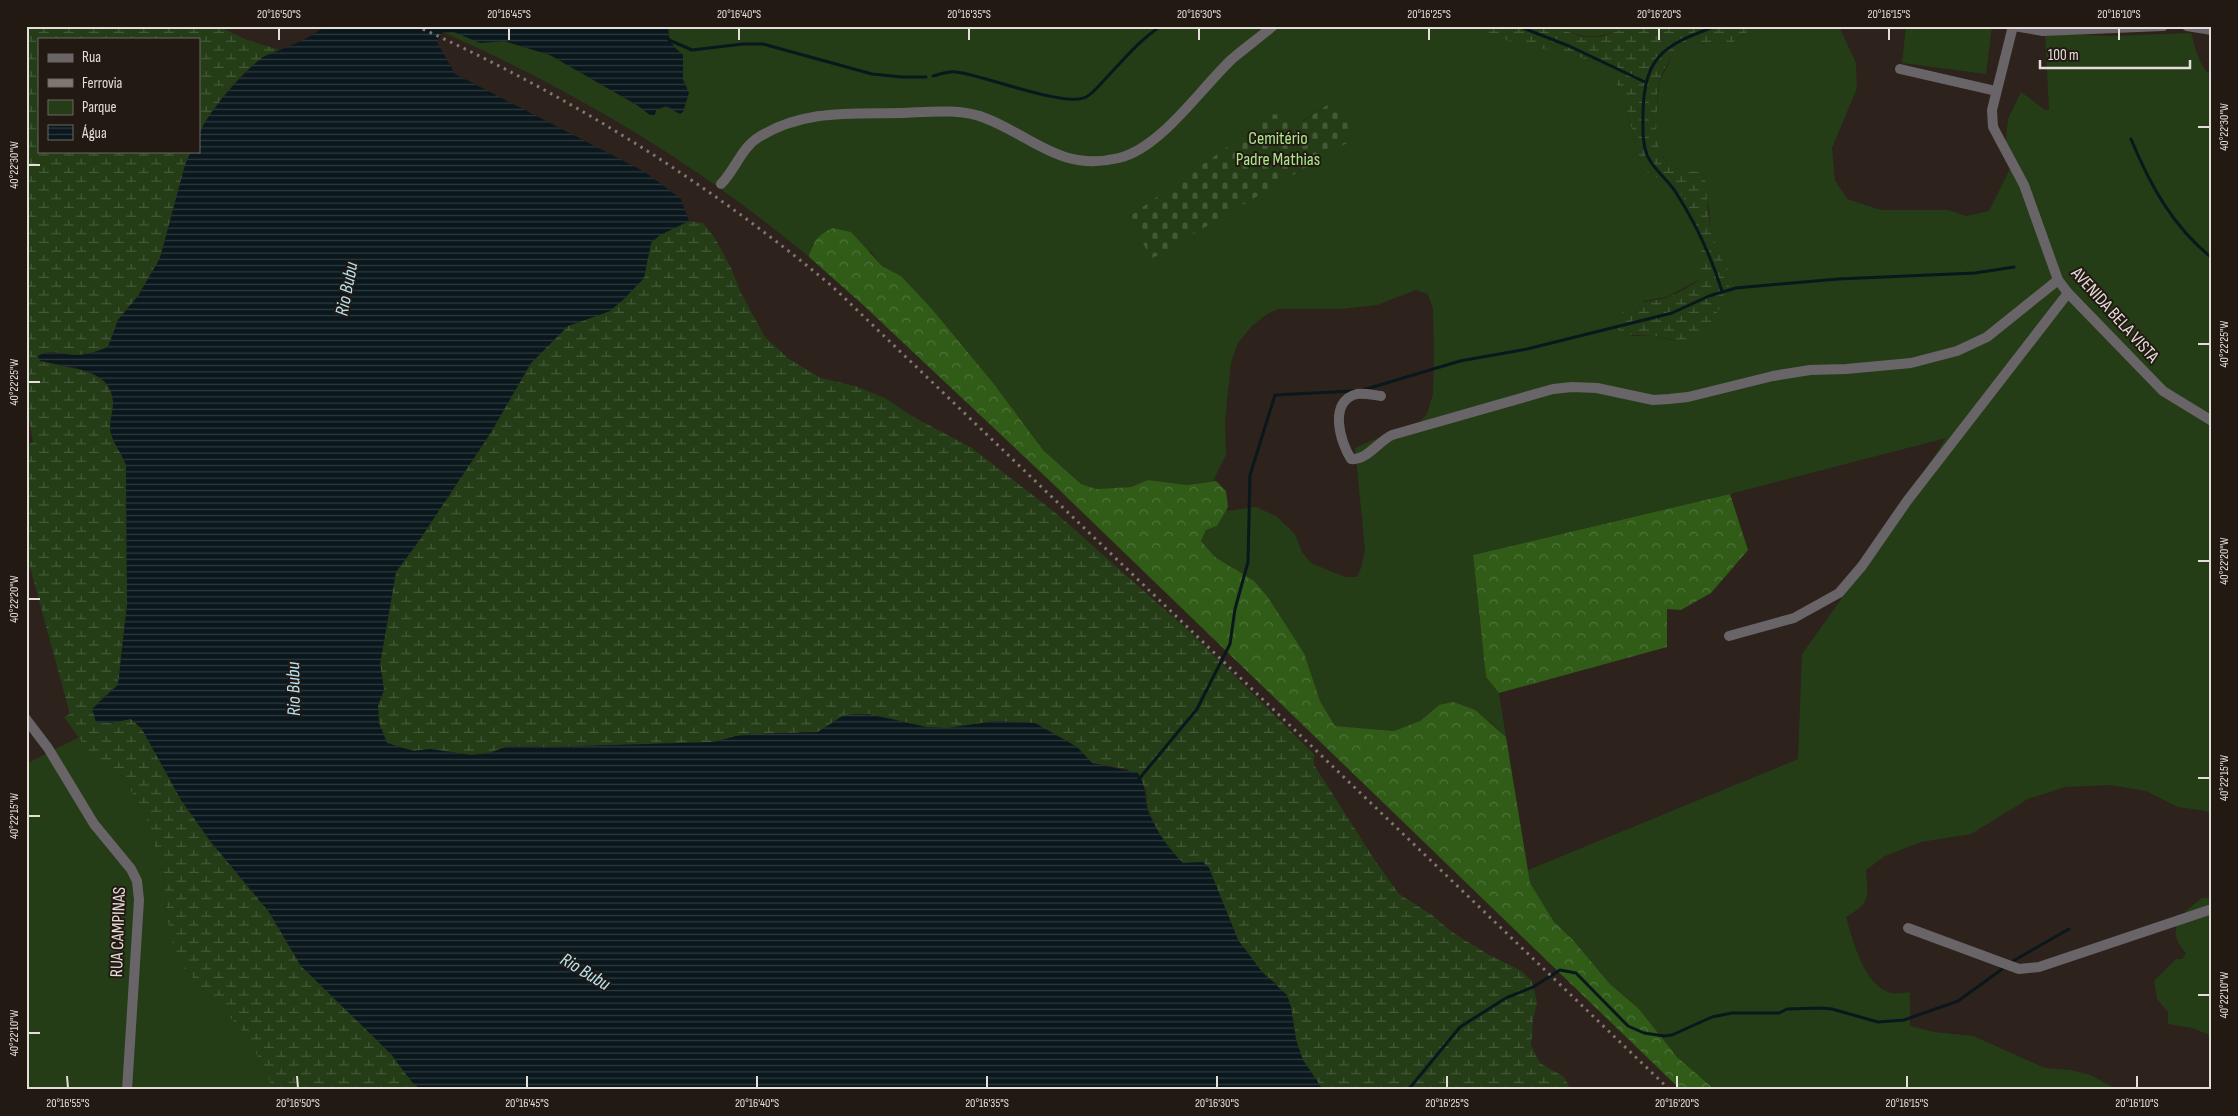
<svg xmlns="http://www.w3.org/2000/svg" width="2238" height="1116" font-family="'Sofia Sans Condensed',sans-serif">
<defs>
<pattern id="forest-crowns" width="20" height="18" patternUnits="userSpaceOnUse" patternTransform="scale(1.25)"><rect width="20" height="18" fill="#305c18"/><path d="M2 6a3 3 0 1 1 6 0M12 15a3 3 0 1 1 6 0" fill="none" stroke="#4e7339"/></pattern>
<pattern id="wetland-marsh" width="20" height="14" patternUnits="userSpaceOnUse" patternTransform="scale(1.25)"><rect width="20" height="14" fill="#243d17"/><path d="M1 5h8M5 5V1M11 12h8M15 12V8" fill="none" stroke="#445938"/></pattern>
<pattern id="cemetery-stones" width="16" height="16" patternUnits="userSpaceOnUse" patternTransform="scale(1.25)"><rect width="16" height="16" fill="#243d17"/><path d="M2 7V4a2 2 0 0 1 4 0v3zM10 15v-3a2 2 0 0 1 4 0v3z" fill="#445938"/></pattern>
<pattern id="water-rules" width="6" height="5" patternUnits="userSpaceOnUse" patternTransform="scale(1.25)"><rect width="6" height="5" fill="#0a181d"/><path d="M0 2.5h6" fill="none" stroke="#2e393d"/></pattern>
</defs>
<rect width="100%" height="100%" fill="#2d221c"/>
<path fill="#243d17" fill-rule="evenodd" d="M669 26H1478L1485 31 1573 55 1605 66 1623 94 1638 153 1645 171 1677 189 1687 203 1694 218 1700 241V279L1667 297 1643 301 1631 336H1654L1674 341 1730 271 1724 264 1710 229 1709 205 1687 173 1669 165 1657 148 1656 119 1659 83 1674 52 1695 44 1716 42 1732 43 1750 30 1751 26H1839L1856 63 1857 88 1832 148 1835 180 1847 199 1881 210H1948L1966 216 1989 211 2012 165 2006 139 2008 119 2021 92 2045 110H2049L2045 33 2110 36 2191 33C2195 46 2199 68 2212 75V816L2206 811 2178 807 2146 791 2111 785 2065 787 2028 799 1971 834 1921 842 1885 856 1866 870C1868 896 1871 903 1846 917 1853 940 1863 985 1891 993 1896 994 1904 993 1910 992V1026L1934 1032 1973 1036 2045 1068 2071 1070 2090 1075 2118 1090H1715L1677 1057 1639 1009 1610 984 1573 940 1554 922 1530 883 1528 870 1798 759 1802 654 1842 598 1946 438 1730 494 1473 555 1486 677 1499 693 1506 737 1490 722 1439 705 1420 721 1394 731 1335 726 1320 701 1304 653 1267 596 1232 567 1215 557 1201 541 1206 530 1217 526 1225 511 1256 507 1276 516 1295 534 1302 552 1311 563 1345 577H1357L1361 568 1365 550 1355 448 1378 438 1413 429 1427 414 1433 394 1434 353 1433 309 1428 294 1416 290 1377 305 1342 309H1278L1267 314 1252 326 1238 343 1231 363 1225 420 1226 455 1213 481 1187 485 1148 480 1131 487 1096 489 1081 484 1043 450 994 384 932 309 901 276 882 266 871 252 812 244 809 257C699 165 575 91 445 33L454 32 480 43 504 41 550 55 642 108C646 108 651 110 655 109 665 108 669 104 677 113L687 87 683 80V55C674 49 666 38 669 26ZM1336 99 1151 258 1130 215 1302 121Z
M1553 26H1630C1594 40 1589 40 1553 26Z
M1906 26H1992L1986 74 1902 63Z
M79 737 100 767 118 771 143 809 163 871 167 917 183 967 248 1037 271 1084 279 1090H26V764Z
M2202 898H2212V1036L2192 1028 2168 1024V1012L2157 999 2154 981 2176 959H2182L2186 953C2164 929 2181 914 2202 898Z"/>
<path fill="url(#forest-crowns)" d="M833 228 851 232 882 266 901 276 932 309 994 384 1043 450 1081 484 1096 489 1131 487 1148 480 1187 485 1216 481 1226 491 1228 507 1217 526 1206 530 1201 541 1215 557 1254 581 1267 596 1304 653 1320 701 1335 726 1394 731 1420 721 1439 705 1453 702 1475 710 1506 737 1530 883 1554 922 1573 940 1610 984 1639 1009 1677 1057 1715 1090H1681L1049 480 862 304 809 257C813 241 818 235 833 228Z
M1730 494 1748 550 1711 593 1681 610 1667 609V647L1499 693 1486 677 1473 555Z"/>
<path fill="url(#wetland-marsh)" d="M26 26H218L247 40 280 50C275 52 268 54 263 58 240 73 210 110 199 135V39H39V151H191L185 165 160 258 138 296 118 320 108 347C98 351 88 355 77 355 63 355 51 348 38 356 45 359 52 363 59 365 81 371 108 371 113 400 115 411 108 422 111 434 114 444 122 454 126 465L127 605 118 685 98 702 110 723 131 719 142 729 181 800 211 842 269 912 301 966 391 1054 412 1082 422 1090H279L271 1084 248 1037 183 967 173 944 167 917 163 871 143 809 118 771 100 767 64 717 70 714 26 553V446L33 442 26 404Z
M1478 26H1553L1582 37H1601L1630 26H1751L1750 30 1732 43 1716 42 1695 44 1674 52C1669 61 1662 72 1659 83 1657 91 1657 101 1657 109 1654 147 1659 176 1704 171L1710 229 1724 264 1730 271 1732 279C1725 296 1711 334 1692 340 1679 344 1666 337 1654 336 1641 335 1631 336 1619 332 1614 302 1645 303 1666 298 1677 294 1691 286 1700 279V241L1694 218 1687 203 1677 189 1645 171 1638 153 1623 94 1605 66 1573 55 1514 43 1485 31Z
M689 221 703 223 715 238 731 268 741 293 765 337 789 359 821 378 855 386 885 398 910 415 972 448 1057 514 1190 632 1314 754V765L1376 862 1399 894 1432 915 1452 932 1489 955 1520 970 1532 981 1537 1003 1533 1020 1531 1045 1540 1063 1564 1077 1571 1090H1323L1303 1060 1296 1040 1294 1022 1276 983 1263 973 1238 940 1209 868 1203 862 1183 863 1166 847 1148 810 1146 789 1127 769 1091 763 1077 747 1035 723 995 721 948 728 926 727 892 719 844 715 818 732 756 734 736 736 714 742 547 747 509 746 489 753 471 755 430 749 413 751 387 743 379 723 378 705 384 690 380 664 396 572 418 542 490 434 531 363 568 326 610 311 644 278 651 243 660 235Z"/>
<path fill="url(#cemetery-stones)" d="M1336 99 1349 122 1347 143 1151 259 1130 216 1274 114 1303 121Z"/>
<path fill="url(#water-rules)" d="M324 26H669C666 38 674 49 683 54V80L689 93 683 112 680 114 666 106 656 110 655 115 651 116 637 105 550 55 504 41 480 43 454 32H443L437 42 455 74 645 172 681 199 689 221 660 235 651 243 644 278 625 298 610 311 568 326 531 363 490 434 418 542 396 572 380 664 384 690 378 705 379 723 387 743 413 751 430 749 471 755 489 753 509 746 547 747 714 742 736 736 756 734 818 732 844 715 869 714 926 727 948 728 995 721 1035 723 1077 747 1092 763 1138 773C1148 790 1143 795 1148 811 1156 831 1168 848 1183 863L1203 862 1209 868 1238 940 1263 973 1287 995 1291 1007 1296 1040 1303 1060 1323 1090H422L412 1082 391 1054 301 966 269 912 211 842 181 800 142 729 131 719 110 723 96 722 92 709 118 685 127 605 126 465C122 454 114 444 111 434 108 423 113 414 113 403 114 368 65 367 40 361L38 356C51 348 63 355 77 355 88 355 98 351 108 347L118 320 138 296 160 258 185 165 191 151H199C199 146 198 141 199 136 202 118 250 64 265 56 285 47 308 41 324 26Z"/>
<g fill="none" stroke-linecap="round" stroke-linejoin="round">
<path stroke="#0a181d" stroke-width="3" d="M1518 26 1569 46 1645 82
M1716 26C1665 45 1644 55 1643 113 1643 127 1642 142 1647 155 1653 169 1666 178 1675 191 1695 222 1711 256 1722 291
M669 40 692 50 743 44H763L872 74 902 77H926
M933 76C941 74 948 71 956 72 984 75 1065 108 1086 97 1095 92 1101 83 1108 76 1124 59 1141 39 1161 26
M2131 139C2150 185 2173 227 2212 258
M1363 390 1460 361 1527 349 1672 313 1709 296 1736 288 1838 279 1975 273 2014 267
M1139 779 1197 709 1230 644 1235 609 1248 562 1250 475 1275 395 1354 391
M2013 961 2069 929
M1408 1090 1460 1027 1506 998 1533 987 1560 970 1576 973 1628 1026 1644 1033 1664 1036 1672 1035 1712 1017 1732 1013H1779L1787 1009 1820 1008 1832 1009 1878 1022 1904 1020 1958 1001 2005 967"/>
<path stroke="#696467" stroke-width="10" d="M2013 26 1992 110 1993 127 2024 185 2058 280 2068 293 2163 391 2212 421
M2014 26 2043 31 2163 26
M2187 26 2212 30
M1900 69 1996 91
M721 184C735 170 742 147 759 137 804 109 852 114 902 113 929 112 960 108 985 118 1034 137 1060 172 1119 158 1161 148 1201 88 1232 59 1245 48 1260 37 1273 26
M1381 396C1373 395 1364 393 1357 394 1328 401 1340 442 1351 459 1366 461 1379 441 1392 435L1553 389 1572 387 1597 388 1653 400 1669 399 1688 397 1773 376 1810 370 1846 369 1911 363 1957 351 1987 337 2058 280
M1729 636 1794 618 1839 593 1862 566 1907 501 2068 293
M26 719 48 748 94 824 131 869 137 881 139 900 127 1090
M1908 928 2019 969 2039 967 2212 909"/>
<path stroke="#807772" stroke-width="3" stroke-dasharray="2.5 5" stroke-linecap="butt" d="M416 26C567 94 706 181 833 287L1670 1090"/>
</g>
<path fill="none" stroke="#e4ddd9" stroke-width="2" d="M279 28V40M509 28V40M739 28V40M969 28V40M1199 28V40M1429 28V40M1659 28V40M1889 28V40M2119 28V40M2198 127H2210M28 165H40M2198 344H2210M28 382H40M2198 561H2210M28 599H40M2198 778H2210M28 816H40M2198 995H2210M28 1033H40M67 1076 68 1088M297 1076 298 1088M527 1076V1088M757 1076V1088M987 1076V1088M1217 1076V1088M1447 1076V1088M1677 1076V1088M1907 1076V1088M2137 1076V1088"/>
<g text-anchor="middle" dominant-baseline="central" stroke-width="4" stroke-linejoin="round" paint-order="stroke">
<g font-size="18" fill="#a8e88b" stroke="#231913">
<text x="1278" y="138">Cemitério<tspan x="1278" dy="21">Padre Mathias</tspan></text>
</g>
<g font-size="18" fill="#e4ddd9" stroke="#231913">
<text transform="translate(2115 315) rotate(48)">AVENIDA BELA VISTA</text>
<text transform="translate(118 932) rotate(-88)">RUA CAMPINAS</text>
</g>
<g font-size="19" font-style="italic" fill="#b3e4f5" stroke="#231913">
<text transform="translate(347 289) rotate(-79)">Rio Bubu</text>
<text transform="translate(294 689) rotate(-91)">Rio Bubu</text>
<text transform="translate(585 972) rotate(31)">Rio Bubu</text>
</g>
</g>
<rect width="2238" height="1116" fill="none" stroke="#231913" stroke-width="55"/>
<rect x="38" y="38" width="162" height="115" fill="#231913" stroke="#706762"/>
<rect x="48" y="54" width="25" height="8" fill="#696467" stroke="#706762"/>
<text x="82" y="62" font-size="15" fill="#e4ddd9">Rua</text>
<rect x="48" y="79" width="25" height="8" fill="#807772" stroke="#706762"/>
<text x="82" y="88" font-size="15" fill="#e4ddd9">Ferrovia</text>
<rect x="48" y="100" width="25" height="15" fill="#243d17" stroke="#706762"/>
<text x="82" y="112" font-size="15" fill="#e4ddd9">Parque</text>
<rect x="48" y="125" width="25" height="15" fill="url(#water-rules)" stroke="#706762"/>
<text x="82" y="138" font-size="15" fill="#e4ddd9">Água</text>
<path d="M2040 60v8h150v-8" fill="none" stroke="#e4ddd9" stroke-width="2.5"/>
<text x="2048" y="60" font-size="15" fill="#e4ddd9" stroke="#231913" stroke-width="4" paint-order="stroke">100 m</text>
<rect x="28" y="28" width="2182" height="1060" fill="none" stroke="#e4ddd9" stroke-width="2"/>
<g font-size="12" text-anchor="middle" fill="#e4ddd9">
<text x="279" y="18">20°16'50"S</text>
<text x="509" y="18">20°16'45"S</text>
<text x="739" y="18">20°16'40"S</text>
<text x="969" y="18">20°16'35"S</text>
<text x="1199" y="18">20°16'30"S</text>
<text x="1429" y="18">20°16'25"S</text>
<text x="1659" y="18">20°16'20"S</text>
<text x="1889" y="18">20°16'15"S</text>
<text x="2119" y="18">20°16'10"S</text>
<text transform="translate(2224 127) rotate(-90)" y="4">40°22'30"W</text>
<text transform="translate(14 165) rotate(-90)" y="4">40°22'30"W</text>
<text transform="translate(2224 344) rotate(-90)" y="4">40°22'25"W</text>
<text transform="translate(14 382) rotate(-90)" y="4">40°22'25"W</text>
<text transform="translate(2224 561) rotate(-90)" y="4">40°22'20"W</text>
<text transform="translate(14 599) rotate(-90)" y="4">40°22'20"W</text>
<text transform="translate(2224 778) rotate(-90)" y="4">40°22'15"W</text>
<text transform="translate(14 816) rotate(-90)" y="4">40°22'15"W</text>
<text transform="translate(2224 995) rotate(-90)" y="4">40°22'10"W</text>
<text transform="translate(14 1033) rotate(-90)" y="4">40°22'10"W</text>
<text x="68" y="1107">20°16'55"S</text>
<text x="298" y="1107">20°16'50"S</text>
<text x="527" y="1107">20°16'45"S</text>
<text x="757" y="1107">20°16'40"S</text>
<text x="987" y="1107">20°16'35"S</text>
<text x="1217" y="1107">20°16'30"S</text>
<text x="1447" y="1107">20°16'25"S</text>
<text x="1677" y="1107">20°16'20"S</text>
<text x="1907" y="1107">20°16'15"S</text>
<text x="2137" y="1107">20°16'10"S</text>
</g>
</svg>
